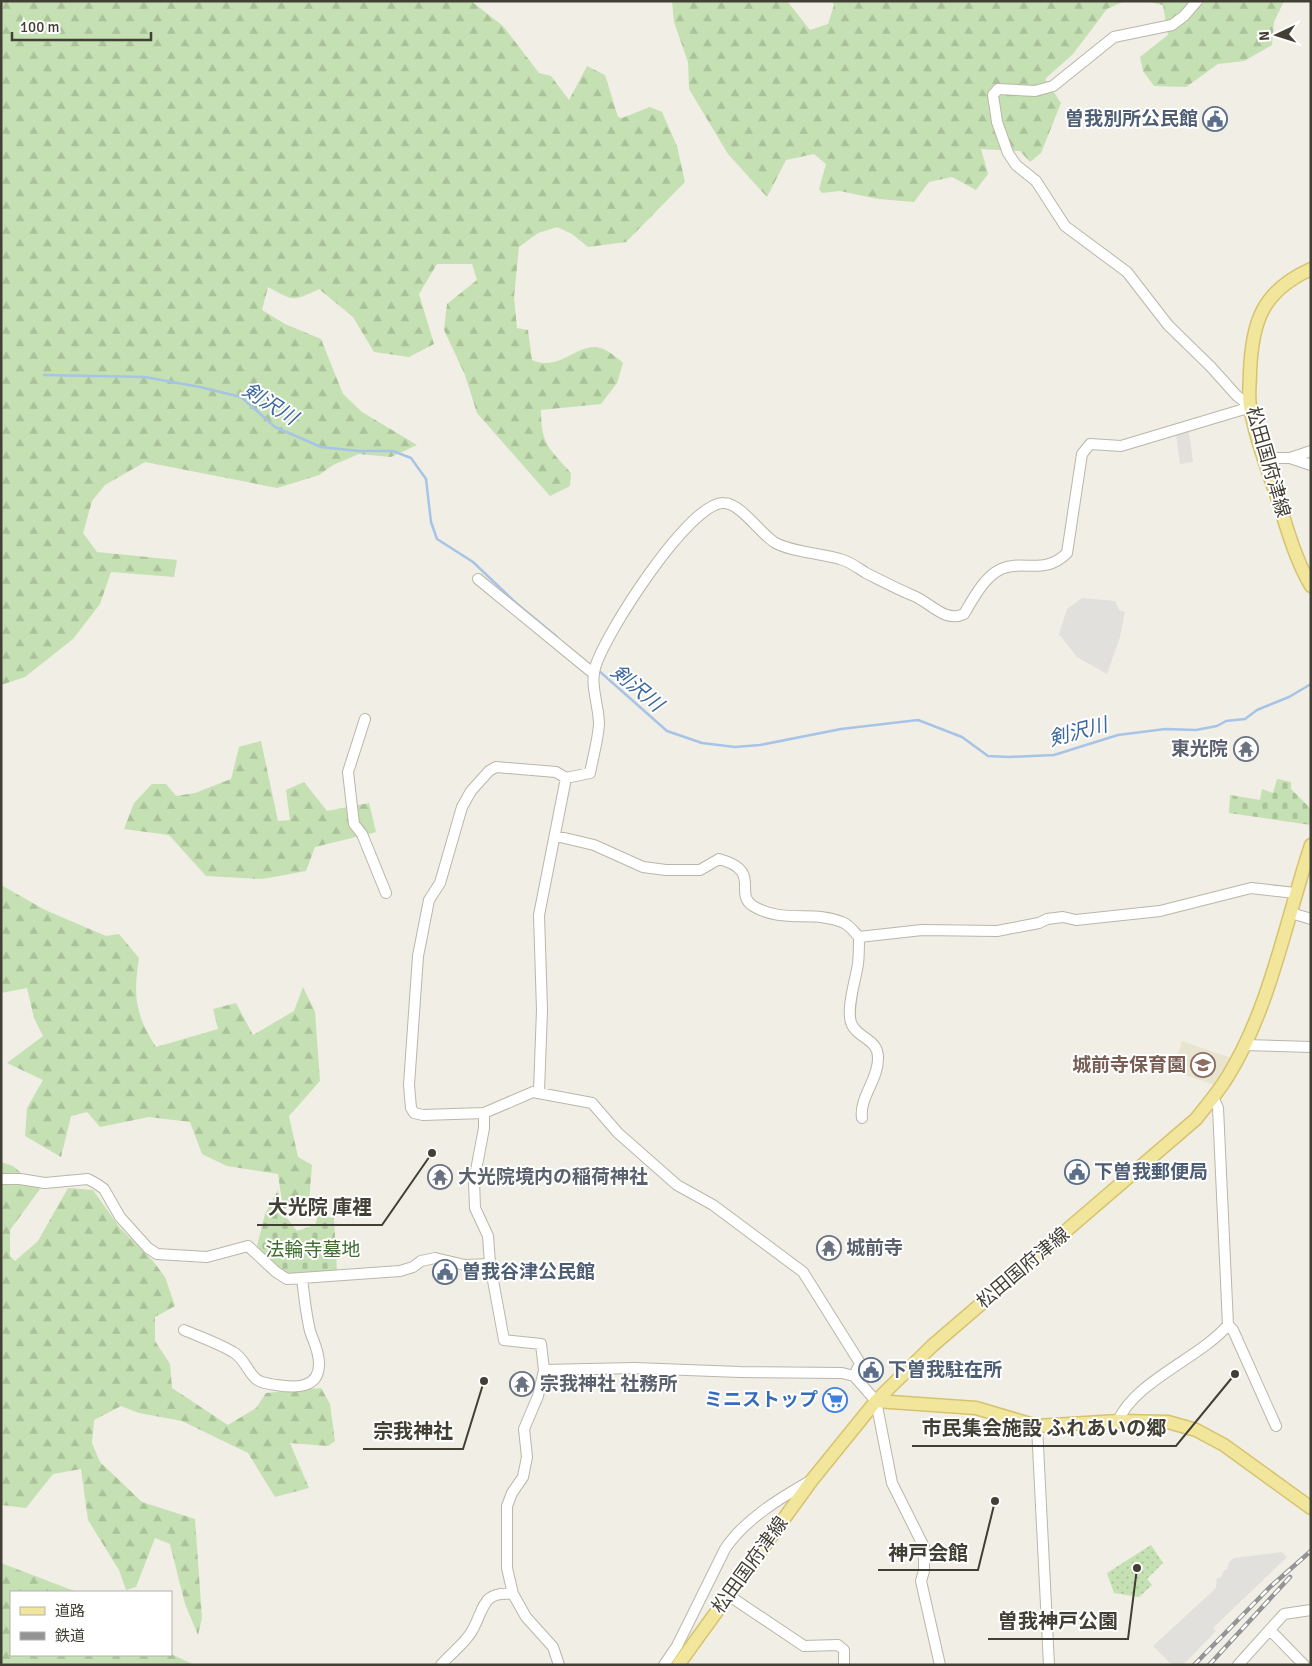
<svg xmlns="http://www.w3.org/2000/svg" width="1312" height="1666" font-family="Signika,'Noto Sans JP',sans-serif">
<defs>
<pattern id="grass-dots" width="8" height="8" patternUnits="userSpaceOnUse" patternTransform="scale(1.25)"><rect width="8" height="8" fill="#c5e0b2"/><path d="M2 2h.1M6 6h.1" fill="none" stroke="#aac19a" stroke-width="1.8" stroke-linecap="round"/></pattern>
<pattern id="forest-firs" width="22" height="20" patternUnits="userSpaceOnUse" patternTransform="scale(1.25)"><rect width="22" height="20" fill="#c5e0b2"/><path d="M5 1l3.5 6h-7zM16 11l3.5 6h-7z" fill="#aac19a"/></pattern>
<pattern id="cemetery-stones" width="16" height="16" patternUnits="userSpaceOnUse" patternTransform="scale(1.25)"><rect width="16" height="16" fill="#c5e0b2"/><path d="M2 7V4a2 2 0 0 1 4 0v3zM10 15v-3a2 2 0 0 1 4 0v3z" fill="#aac19a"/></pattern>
</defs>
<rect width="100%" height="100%" fill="#f0eee5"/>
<path fill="#e8e4d0" d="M1182 1041 1234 1059 1218 1086 1173 1071Z"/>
<path fill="url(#grass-dots)" d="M1151 1545 1163 1563 1147 1579 1152 1585 1139 1597 1114 1593 1107 1573Z"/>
<path fill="url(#forest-firs)" d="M1 1H471L503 26 539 73 551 76 569 100 587 66 605 75 618 117 622 118 650 107 662 112 677 146 685 182 626 242 588 247 572 234 557 227 538 233 519 247 514 297 517 328 528 330 532 360C563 374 581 335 607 351 613 354 618 359 623 363L617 383 601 404 541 410C541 445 549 448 571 473L570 486 550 496 477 413 465 375 444 330 447 304 477 280 472 264H437L419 294 434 344 409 357 374 352 353 317 319 289C292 302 294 301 268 287L262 310 285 324 321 339 343 394 362 412 417 445 391 457 359 454 333 465 319 475 277 488 145 462 105 485 92 501 83 533 97 552 177 560 174 577 111 572 100 604 73 639 25 677 1 685Z
M672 1H787L810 30 828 24 834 5 832 1H1125L1107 9 1073 54 1045 79 1061 103 1041 153 1030 162 1020 151 981 149 988 174 976 190 952 177 929 182 914 202 878 199 840 191 822 193 819 189 826 164 814 154 786 160 767 197 728 154 689 89 688 62 674 22Z
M1144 1H1284L1274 22 1272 45 1244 61 1218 64 1186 87 1154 86 1143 71 1140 57 1168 35 1163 5Z
M261 741 278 821 290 820 286 790 304 782 327 811 369 803 376 832 315 847 306 871 262 879 206 876 169 835 124 829 134 803 152 784H166L176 796 195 793 231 779 239 747Z
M1 885 45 910 106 936 119 934 139 958C133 996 135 1014 156 1047L218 1029 213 1009 236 1003 253 1035 294 1011 303 987 315 1012 320 1081 289 1116 298 1157 312 1165 309 1202 283 1209 278 1174 227 1166 202 1154 190 1122 149 1117 100 1127 87 1112 71 1116 61 1157 25 1136 27 1108 43 1080 7 1063 43 1036 34 1018 27 988 1 993Z
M1 1162 13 1166 40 1189 10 1230V1256L15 1261 38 1241 68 1188 93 1190 120 1228 153 1261 165 1277 175 1306 155 1317V1341L170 1364 172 1388 228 1425 256 1408 266 1393 321 1388 330 1404 335 1441 328 1446 290 1443 309 1488 275 1497 248 1453 182 1421 139 1413 121 1406 94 1420 92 1443 100 1462 142 1502 195 1519 202 1618 198 1635 185 1604 170 1544 155 1538 136 1587 126 1590 119 1570 88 1520 81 1469 53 1474 26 1508 1 1505Z
M1 1563 77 1592H11V1655L171 1654 195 1665H1Z"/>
<path fill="url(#cemetery-stones)" d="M1277 779 1291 782V789L1311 809V825L1229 813 1230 795 1260 800 1262 789 1273 793Z
M278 1190 283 1213 297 1231 315 1225 318 1216 334 1218 337 1271 288 1277 277 1269 257 1246 265 1214Z"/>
<path fill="#e1e0dd" d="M1189 432 1193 462 1180 464 1176 434Z
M1082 598 1115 601 1119 610 1125 612 1120 637 1107 674 1077 657 1059 634 1067 609Z
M1282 1552 1287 1557 1213 1628 1216 1631 1183 1665H1172L1153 1646 1216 1588 1217 1578H1221L1224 1570H1227L1229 1562 1234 1558Z"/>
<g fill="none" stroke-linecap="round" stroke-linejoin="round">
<path stroke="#a7c4e7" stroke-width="2.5" d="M44 375 145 377 200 387 241 397 275 427 321 447 359 451H393L411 458 426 479 431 522 437 539 473 562 516 603 557 637
M598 670 667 731 702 743 735 747 760 745 841 729 918 720 962 737 988 756 1009 757 1054 755 1118 735 1165 729 1196 730 1217 726 1226 721 1245 719 1257 710 1289 697 1311 684"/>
<defs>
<path id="minor" d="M1264 458H1290L1311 465
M1290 458 1311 451
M478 579 594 674
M365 719 348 772 354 824 362 834 386 893
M556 836 594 845 643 867 666 870H700L719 859C763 871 733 893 753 906 783 924 813 910 842 922 850 925 854 932 859 937 859 946 859 955 858 964 856 978 845 1012 852 1025 859 1039 879 1039 878 1059 878 1080 859 1098 862 1118
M1291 913 1311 919
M859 937 922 930 997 931 1039 923 1047 919 1063 917 1076 920 1160 911 1251 888 1295 893
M1244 1045 1311 1047
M539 1091 542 1010 539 915 566 778 590 773C593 757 598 740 599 724 599 707 590 685 595 668 604 635 690 501 724 503 740 503 760 533 774 542 787 551 823 554 840 559 849 561 858 568 866 573 882 581 897 589 914 596 931 603 945 623 964 614 973 599 984 577 1001 569 1023 559 1044 576 1067 553L1082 454 1090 444 1121 446 1241 410 1249 405 1237 396 1211 367 1168 325 1127 272 1065 226 1036 181 1016 165 1008 153 997 122 993 95 998 89 1035 91 1053 86 1114 37 1172 25 1184 16 1197 1
M484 1113 423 1115 414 1113 411 1108 409 1085 418 956 429 900 440 883 462 807 471 791 489 771 496 767 556 772 566 778
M1 1179H20L45 1183 88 1179 97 1184 104 1189 120 1217 148 1248 157 1254 207 1257 248 1246 276 1272 287 1279 400 1271 413 1267 421 1261 435 1258 465 1265 490 1264
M1228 1325 1233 1330 1276 1426
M184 1330C200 1337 218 1343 233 1352 244 1358 246 1369 255 1378 260 1383 269 1384 276 1385 295 1388 319 1389 319 1364 319 1351 314 1343 310 1331 306 1314 304 1296 302 1278
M544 1370 634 1368 740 1372 842 1373 854 1376 876 1401 892 1483 924 1547V1571L921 1581 940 1665
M1118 1421C1135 1381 1200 1358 1228 1325L1218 1108 1213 1097
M1037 1426 1049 1665
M728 1595 804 1646 838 1645 844 1650V1665
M1270 1630 1304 1665
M441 1665C451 1653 467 1642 473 1629 485 1607 482 1591 513 1594
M559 1665 553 1647 526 1617 513 1594 507 1568V1506L512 1493 523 1477 527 1457 524 1429 538 1396 544 1370 541 1344 504 1340 490 1264 488 1236 475 1208 474 1181 484 1128V1113L533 1092 592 1103 618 1133 677 1185 713 1205 803 1272 860 1363 854 1376
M664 1665 677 1646 725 1549C744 1520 780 1498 810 1481
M1238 1665 1284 1614 1311 1610"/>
<path id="major" d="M1311 269C1262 291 1252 322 1250 372 1250 383 1248 396 1250 406 1255 436 1266 465 1276 494 1286 524 1294 557 1311 586
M876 1401 976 1408 1037 1426 1118 1421 1168 1422 1196 1430 1224 1445 1311 1508
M678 1665 812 1480 876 1401 932 1346 1196 1119C1207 1105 1219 1091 1228 1076 1270 1008 1286 920 1311 845"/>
</defs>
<use href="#minor" stroke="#bab7a9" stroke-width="12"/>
<use href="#major" stroke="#d5c46e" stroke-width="15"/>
<use href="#minor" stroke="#fff" stroke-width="10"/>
<use href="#major" stroke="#f2e59c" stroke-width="12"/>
<defs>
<path id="rail" d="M1194 1665 1270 1587 1311 1551
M1209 1665 1290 1577"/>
</defs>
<use href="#rail" stroke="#949494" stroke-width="4.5"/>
<use href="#rail" stroke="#fff" stroke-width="2.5" stroke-dasharray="8" stroke-linecap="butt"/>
</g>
<defs>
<symbol id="civic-ring" viewBox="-11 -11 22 22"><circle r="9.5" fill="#fff" stroke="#5c6f8a" stroke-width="1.5"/><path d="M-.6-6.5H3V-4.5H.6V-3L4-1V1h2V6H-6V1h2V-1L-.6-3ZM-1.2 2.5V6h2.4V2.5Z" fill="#5c6f8a"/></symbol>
<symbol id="temple-ring" viewBox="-11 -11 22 22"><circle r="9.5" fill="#fff" stroke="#6b7280" stroke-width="1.5"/><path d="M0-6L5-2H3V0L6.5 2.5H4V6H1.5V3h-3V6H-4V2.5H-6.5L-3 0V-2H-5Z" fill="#6b7280"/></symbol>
<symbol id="school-ring" viewBox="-11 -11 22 22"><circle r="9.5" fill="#fff" stroke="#8d6e63" stroke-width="1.5"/><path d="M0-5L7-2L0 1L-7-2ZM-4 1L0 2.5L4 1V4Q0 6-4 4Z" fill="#8d6e63"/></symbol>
<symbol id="supermarket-ring" viewBox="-11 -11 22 22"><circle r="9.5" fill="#fff" stroke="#3f7fe0" stroke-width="1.5"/><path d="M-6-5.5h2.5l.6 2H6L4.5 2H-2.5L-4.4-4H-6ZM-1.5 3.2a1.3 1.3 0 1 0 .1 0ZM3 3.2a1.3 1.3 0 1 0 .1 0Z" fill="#3f7fe0"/></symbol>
</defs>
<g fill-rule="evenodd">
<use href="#civic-ring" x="1201" y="105" width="28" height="28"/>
<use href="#temple-ring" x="1232" y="735" width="28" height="28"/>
<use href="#school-ring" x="1189" y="1051" width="28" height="28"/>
<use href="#civic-ring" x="1063" y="1158" width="28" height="28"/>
<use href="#temple-ring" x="426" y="1163" width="28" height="28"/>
<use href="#temple-ring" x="815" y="1234" width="28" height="28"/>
<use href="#civic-ring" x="431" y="1258" width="28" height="28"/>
<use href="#civic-ring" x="857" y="1356" width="28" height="28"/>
<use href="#temple-ring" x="508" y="1370" width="28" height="28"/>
<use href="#supermarket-ring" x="821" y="1386" width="28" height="28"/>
</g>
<g text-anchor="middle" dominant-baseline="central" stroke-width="4" stroke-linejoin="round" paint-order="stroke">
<g font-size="19" font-weight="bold" fill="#4e5e75" stroke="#fff" text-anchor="start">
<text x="1198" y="119" text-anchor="end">曽我別所公民館</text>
<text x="1094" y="1172">下曽我郵便局</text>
<text x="462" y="1272">曽我谷津公民館</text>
<text x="888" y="1370">下曽我駐在所</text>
</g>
<g font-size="19" fill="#423f35" stroke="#fff">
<text transform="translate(1268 462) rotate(74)">松田国府津線</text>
<text transform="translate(1023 1268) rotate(-40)">松田国府津線</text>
<text transform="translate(750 1565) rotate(-54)">松田国府津線</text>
</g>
<g font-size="19" font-weight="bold" fill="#5b616d" stroke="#fff" text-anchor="start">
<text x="1228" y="749" text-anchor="end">東光院</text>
<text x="458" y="1177">大光院境内の稲荷神社</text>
<text x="846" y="1248">城前寺</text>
<text x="540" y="1384">宗我神社 社務所</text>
</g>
<g font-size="19" font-weight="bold" fill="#785e54" stroke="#fff" text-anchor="end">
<text x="1186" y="1065">城前寺保育園</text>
</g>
<g font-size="19" fill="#3f6c30" stroke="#fff">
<text x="313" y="1250">法輪寺墓地</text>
</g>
<g font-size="19" font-weight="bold" fill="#366cbe" stroke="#fff" text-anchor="end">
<text x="818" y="1400">ミニストップ</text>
</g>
<g font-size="20" font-style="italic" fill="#3c68a0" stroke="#fff">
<text transform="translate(270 404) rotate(32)">剣沢川</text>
<text transform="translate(637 688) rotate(40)">剣沢川</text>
<text transform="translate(1078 732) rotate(-15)">剣沢川</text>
</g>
</g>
<path fill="none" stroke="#423f35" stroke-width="2" d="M432 1153L382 1225H257M1235 1374L1176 1446H912M484 1381L463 1449H363M995 1501L978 1570H878M1137 1568L1128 1639H988"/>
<g fill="#423f35" stroke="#fff" stroke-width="2">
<circle cx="432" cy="1153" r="5"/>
<circle cx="1235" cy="1374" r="5"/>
<circle cx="484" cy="1381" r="5"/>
<circle cx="995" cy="1501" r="5"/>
<circle cx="1137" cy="1568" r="5"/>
</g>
<g font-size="20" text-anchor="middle" font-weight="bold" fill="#423f35" stroke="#fff" stroke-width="4" stroke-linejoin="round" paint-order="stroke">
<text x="320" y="1214">大光院 庫裡</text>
<text x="1044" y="1435">市民集会施設 ふれあいの郷</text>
<text x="413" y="1438">宗我神社</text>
<text x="928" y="1560">神戸会館</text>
<text x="1058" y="1628">曽我神戸公園</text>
</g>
<rect width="1312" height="1666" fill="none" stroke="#423f35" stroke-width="5"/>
<rect x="10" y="1591" width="162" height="65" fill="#ffffff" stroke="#b3b2ae"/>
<rect x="20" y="1607" width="25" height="8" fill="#f2e59c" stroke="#b3b2ae"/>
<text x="55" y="1616" font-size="15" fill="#423f35">道路</text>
<rect x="20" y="1632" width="25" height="8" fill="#949494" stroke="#b3b2ae"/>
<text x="55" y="1641" font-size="15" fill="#423f35">鉄道</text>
<g transform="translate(1277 35) rotate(266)" stroke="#ffffff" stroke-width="4" paint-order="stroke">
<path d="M0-4L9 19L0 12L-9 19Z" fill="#423f35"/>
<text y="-8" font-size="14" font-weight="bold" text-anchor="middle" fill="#423f35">N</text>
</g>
<path d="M12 32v8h139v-8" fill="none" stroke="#423f35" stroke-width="2.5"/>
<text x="20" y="32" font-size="15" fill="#423f35" stroke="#ffffff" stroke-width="4" paint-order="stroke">100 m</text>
</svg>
